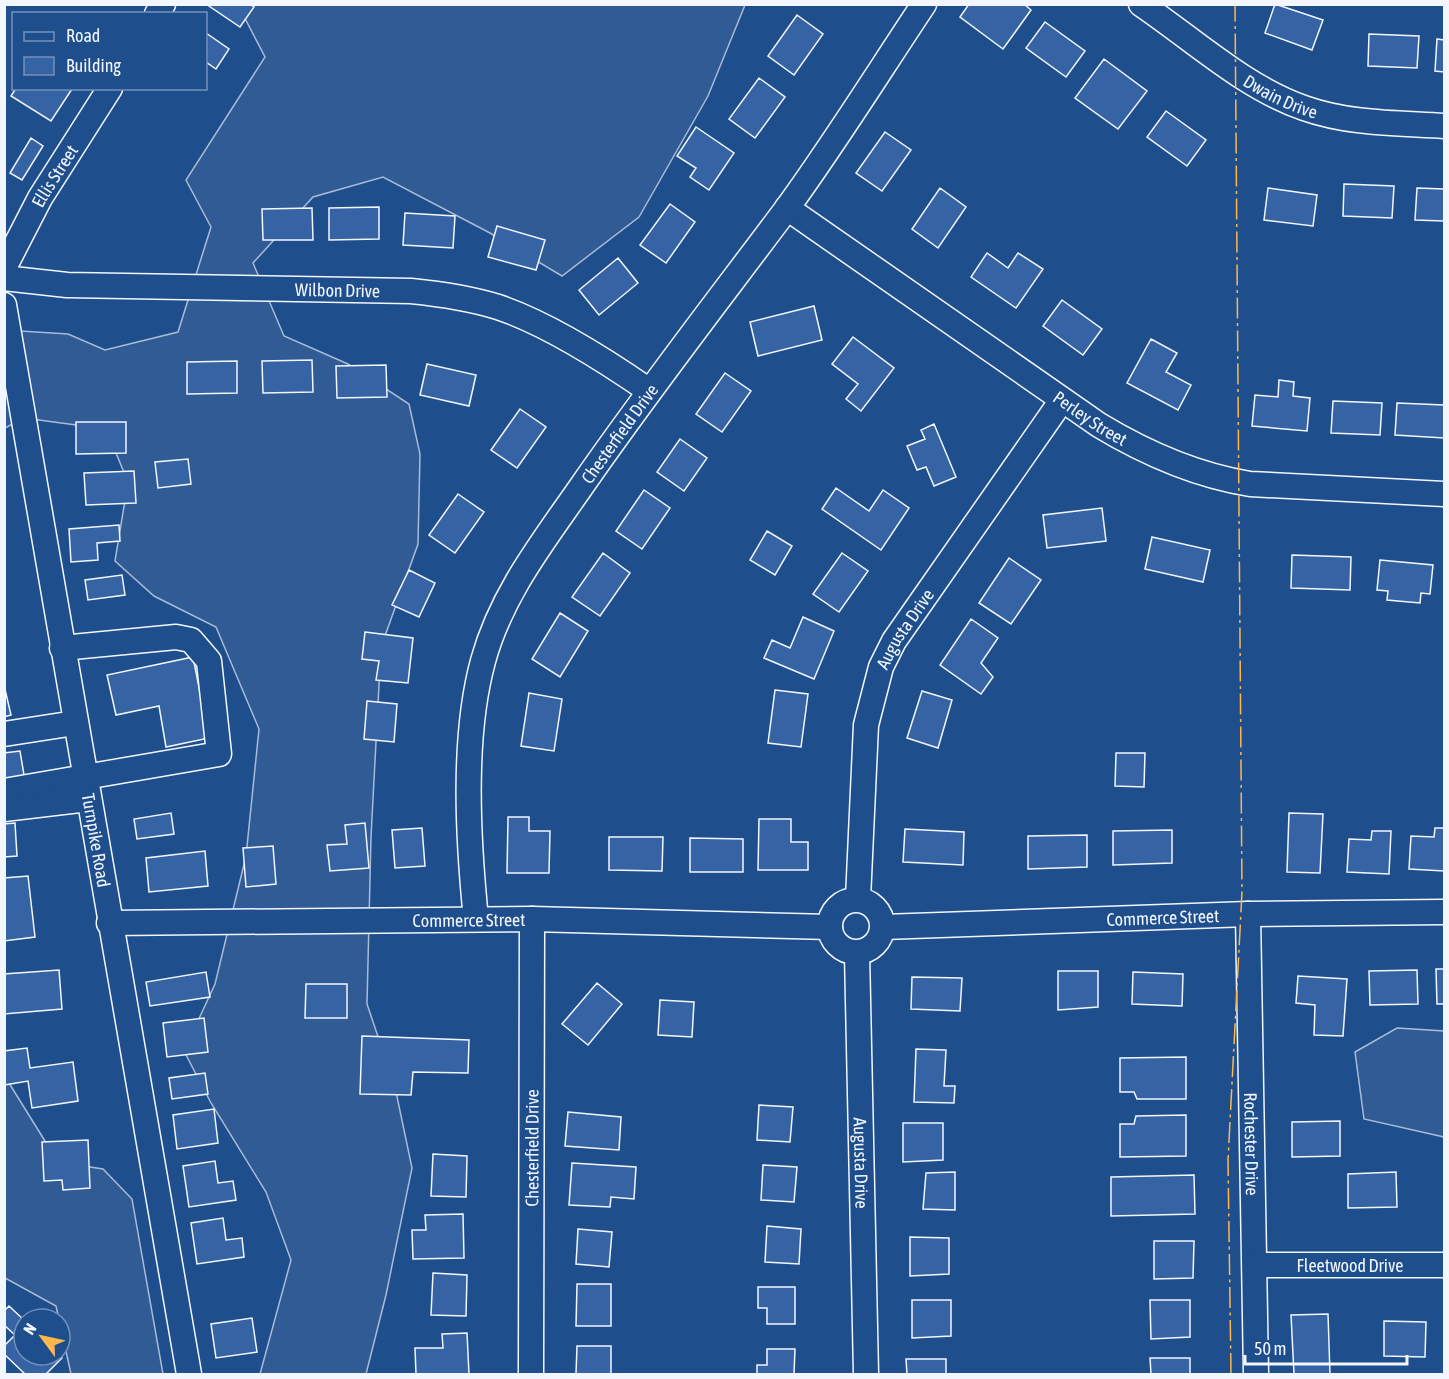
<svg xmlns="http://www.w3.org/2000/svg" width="1449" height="1379" font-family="'Asap Condensed',sans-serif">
<rect width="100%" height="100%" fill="#1f4e8c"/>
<path fill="#305b95" stroke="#a8bbd7" stroke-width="1.5" d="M238 5H745L708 96 639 217 562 276 490 233 383 177 313 197 253 263 284 336 348 364 409 404 420 454 418 544 381 647 371 837 367 1004 395 1087 412 1168 386 1295 366 1374H260L291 1260 266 1192 211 1103 184 1051 215 984 246 856 259 729 216 627 154 596 115 561 128 482 106 429 24 418 5 428V330L68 334 105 350 178 332 211 227 186 180 265 57Z
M1397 1028 1444 1031V1137L1364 1119 1355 1052Z
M4 1075 58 1162 103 1169 132 1199 163 1374H71L56 1306 5 1278Z"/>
<path fill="#3563a3" stroke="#f2f6ff" stroke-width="1.5" d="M206 4H250L254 7 240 27Z
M969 4H1024L1031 10 1003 49 960 17Z
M1275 4 1323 20 1312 50 1265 33Z
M797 15 823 34 794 75 768 56Z
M1045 22 1085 51 1066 77 1026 48Z
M206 33 229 49 216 69 206 62Z
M1369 34 1419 36 1417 68 1368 66Z
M1437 39 1444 40V72L1435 71Z
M1104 59 1147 91 1118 129 1075 98Z
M759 78 785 97 755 138 729 119Z
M16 88H70L72 89 51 121 11 96Z
M1166 111 1206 140 1187 166 1147 137Z
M696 127 734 153 709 190 690 177 696 168 677 156Z
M885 132 911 150 882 191 856 173Z
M31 138 43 146 22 180 10 173Z
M1344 184 1394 186 1392 218 1343 216Z
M940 188 966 207 938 248 912 229Z
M1268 188 1317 195 1313 226 1264 220Z
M1417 188 1444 189V221L1415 220Z
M670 204 695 222 666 263 640 245Z
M379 207V239L329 240V208Z
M312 208 313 240H263L262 209Z
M405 213 455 216 453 248 403 245Z
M497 226 545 240 536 270 488 257Z
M987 253 1008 268 1018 253 1043 269 1016 308 971 277Z
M618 258 638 283 599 315 579 290Z
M1062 300 1102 329 1083 355 1043 326Z
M814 306 822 340 758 356 750 322Z
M853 337 894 368 861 411 846 399 858 384 832 364Z
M1151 339 1177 353 1166 372 1191 385 1178 410 1127 383Z
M312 360 313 392 263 393 262 361Z
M237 361V393L187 394V362Z
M427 364 476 375 469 406 420 395Z
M386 365 387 397 337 398 336 366Z
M725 373 751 391 722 432 696 414Z
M1279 380 1294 382 1293 396 1310 398 1307 431 1252 426 1255 395 1278 397Z
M1333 401 1382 403 1380 435 1331 433Z
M1397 403 1444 405V438L1395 435Z
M520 409 546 427 517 468 491 450Z
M76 422H126V453L76 454Z
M934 424 956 477 934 486 926 467 917 470 907 446 925 439 921 430Z
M680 439 707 458 684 491 657 472Z
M188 459 191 484 158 488 155 462Z
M134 471 136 503 86 505 84 473Z
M836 488 869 511 883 490 909 508 881 550 822 509Z
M644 490 670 508 642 549 616 531Z
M458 494 484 512 455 553 429 535Z
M1102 508 1106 541 1047 548 1043 515Z
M119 525 120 541 97 543 98 560 71 562 69 529Z
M767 531 792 546 775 575 750 560Z
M1152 537 1210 550 1203 582 1145 569Z
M603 553 630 573 600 616 572 597Z
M842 553 868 571 839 612 813 594Z
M1292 555 1351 557 1350 590 1291 588Z
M1009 558 1041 580 1011 624 979 603Z
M1380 560 1433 565 1430 594 1421 593 1420 603 1387 600 1388 591 1377 590Z
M409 570 435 583 419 617 392 605Z
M122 575 125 595 88 600 85 580Z
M560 613 588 631 560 677 532 659Z
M803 617 834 631 814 679 764 658 772 640 790 648Z
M971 619 998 638 981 663 993 677 981 694 940 665Z
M365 632 413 638 408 683 376 680 379 661 362 659Z
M193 657 209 738 166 747 159 706 116 715 107 675Z
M4 685 11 715 4 717Z
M775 690 808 694 801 747 768 743Z
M922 691 952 700 938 748 907 738Z
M529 693 562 699 554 751 521 746Z
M367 701 397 704 394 742 364 739Z
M20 751 25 781 4 785V753Z
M1116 753H1145L1144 787 1115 786Z
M171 813 174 834 137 839 134 819Z
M1289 813 1323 814 1320 873 1287 872Z
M508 817H529V831H550L549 873H507Z
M759 819H791V842H808V870H758Z
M15 823 17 856 4 857V824Z
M365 823 369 868 330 871 327 845 347 844 345 825Z
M422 828 425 866 395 868 392 830Z
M1435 828H1444V871L1409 869 1411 836 1434 837Z
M905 829 964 832 963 865 903 862Z
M1172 830V863L1113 865V831Z
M1372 831H1391L1389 874 1347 872 1349 839 1371 840Z
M1087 835V867L1028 869V836Z
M609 837H663L662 871 609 870Z
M690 838 743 839V872H690Z
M273 846 276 884 246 887 243 848Z
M205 851 208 886 149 892 146 858Z
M28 876 35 937 4 941V878Z
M1436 969H1444V1004H1437Z
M59 970 62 1009 4 1014V974Z
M1417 970 1418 1004 1370 1005 1369 971Z
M1058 971H1098V1007L1058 1010Z
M206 972 210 997 150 1006 146 982Z
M1133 972 1183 974 1182 1006 1132 1004Z
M1298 976 1347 979 1343 1036 1314 1035 1315 1005 1296 1003Z
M912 977 962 978 960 1011 911 1009Z
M597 983 622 1004 588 1045 562 1024Z
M306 984H347V1018H305Z
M660 1000 694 1002 692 1037 658 1035Z
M204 1018 208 1052 167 1057 163 1023Z
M362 1036 469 1040 468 1073 413 1072 411 1095 360 1094Z
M27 1048 30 1068 73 1062 78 1101 32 1108 28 1081 4 1085V1051Z
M916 1049 946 1050 944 1086H955L954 1103 914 1102Z
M1186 1057V1099H1137L1134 1092H1120V1058Z
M205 1073 208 1094 172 1099 169 1078Z
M759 1105 793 1107 790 1142 757 1140Z
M214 1109 218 1143 177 1149 173 1115Z
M568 1112 621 1117 619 1150 565 1146Z
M1186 1115V1156L1120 1157V1124H1134L1136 1116Z
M1340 1121V1156L1292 1157V1122Z
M903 1123H943V1160L903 1162Z
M88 1140 90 1188 63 1190 62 1180 44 1181 42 1142Z
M433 1154 467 1156 466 1197 431 1196Z
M215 1161 218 1183 233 1181 236 1200 189 1207 183 1166Z
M572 1163 636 1167 634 1199 611 1197 610 1207 569 1205Z
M763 1165 797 1167 794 1202 761 1200Z
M955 1172V1210L923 1209 926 1173Z
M1396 1172 1397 1207 1348 1208V1174Z
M1194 1175 1195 1214 1111 1216V1177Z
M463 1214 464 1258 413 1259 412 1230H426L425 1215Z
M223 1218 226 1240 242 1238 244 1257 197 1264 191 1223Z
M767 1226 801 1229 799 1264 765 1262Z
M578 1229 612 1232 609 1267 576 1264Z
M910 1237 949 1238V1274L910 1276Z
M1154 1241H1194L1193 1278 1154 1279Z
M433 1273 467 1275 466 1316 431 1315Z
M577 1284H611V1326H576Z
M758 1287H795V1324H767V1308H758Z
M912 1300H951V1336L912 1338Z
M1150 1300H1190V1337L1151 1339Z
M9 1306 24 1320V1355H60L62 1358 46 1374H25L4 1354V1346L15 1335 4 1325V1311Z
M1328 1314 1330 1374H1294L1291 1315Z
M252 1318 257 1352 216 1358 211 1324Z
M1384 1321 1426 1322 1425 1357 1384 1356Z
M467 1333 469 1374H416L415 1348H443L442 1334Z
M577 1346H611V1374H576Z
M767 1349H795L794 1374H757V1365H767Z
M1150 1358H1190V1374H1151Z
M906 1359H946V1374H907Z"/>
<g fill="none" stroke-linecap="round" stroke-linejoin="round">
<defs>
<g id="minor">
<path id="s1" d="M1141 4C1194 40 1244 87 1304 108 1349 124 1397 123 1444 126"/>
<path d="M157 14 163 4"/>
<path id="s2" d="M787 208 1099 425C1147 454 1195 475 1250 484L1444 494"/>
<path id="s3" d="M4 268 40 198 110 88"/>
<path id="s4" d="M4 278 67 285 411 291C441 294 469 298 498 307 546 323 606 361 648 390"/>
<path id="s5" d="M4 305 189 1374"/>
<path d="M4 734 75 723"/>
<path d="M4 791 219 754 209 661 191 640 176 637 62 648"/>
<path d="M4 809 88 799"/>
<path id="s6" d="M858 899 866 725 881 667 894 641 1062 400"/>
<circle cx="856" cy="926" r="26"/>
<path id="s7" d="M1248 914 1256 1374"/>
<path id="s8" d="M476 919C468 840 462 738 483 661 501 595 542 543 581 487 646 393 716 303 785 211 834 144 878 73 924 4"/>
<path id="s9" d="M109 923 532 919 830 927"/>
<path id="s10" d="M883 927 1248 914 1444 912"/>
<path id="s11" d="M857 953 866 1374"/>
<path id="s12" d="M1256 1265H1444"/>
<path id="s13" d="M531 1374 532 919"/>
</g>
</defs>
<use href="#minor" stroke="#f2f6ff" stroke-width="27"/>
<use href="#minor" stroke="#1f4e8c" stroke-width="24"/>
<path stroke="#ffb74d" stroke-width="1.5" stroke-dasharray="21 4.5 3 4.5" stroke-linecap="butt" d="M1231 1374 1228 1160 1242 892 1235 4"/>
</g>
<g text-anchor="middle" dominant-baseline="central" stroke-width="4.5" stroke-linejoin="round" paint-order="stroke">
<g font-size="18" fill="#f2f6ff" stroke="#1f4e8c">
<text stroke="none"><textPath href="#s1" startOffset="168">Dwain Drive</textPath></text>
<text stroke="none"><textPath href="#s3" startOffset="105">Ellis Street</textPath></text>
<text stroke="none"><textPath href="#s4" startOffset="334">Wilbon Drive</textPath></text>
<text stroke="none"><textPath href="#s2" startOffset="369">Perley Street</textPath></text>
<text stroke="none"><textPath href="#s8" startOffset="526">Chesterfield Drive</textPath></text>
<text stroke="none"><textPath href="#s6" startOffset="279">Augusta Drive</textPath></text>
<text stroke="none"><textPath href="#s5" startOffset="543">Turnpike Road</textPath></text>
<text stroke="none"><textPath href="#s10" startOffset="280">Commerce Street</textPath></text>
<text stroke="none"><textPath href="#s9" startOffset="360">Commerce Street</textPath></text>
<text stroke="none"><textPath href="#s7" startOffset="230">Rochester Drive</textPath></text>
<text stroke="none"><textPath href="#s13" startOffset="226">Chesterfield Drive</textPath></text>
<text stroke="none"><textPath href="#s11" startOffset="210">Augusta Drive</textPath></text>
<text stroke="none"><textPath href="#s12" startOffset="94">Fleetwood Drive</textPath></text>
</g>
</g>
<rect width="1449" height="1379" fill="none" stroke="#f2f6ff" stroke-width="12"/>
<rect x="12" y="12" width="195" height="78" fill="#1f4e8c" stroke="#7391ba" stroke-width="1.5"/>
<rect x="24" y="32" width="30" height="9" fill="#1f4e8c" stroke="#7391ba" stroke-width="1.5"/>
<text x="66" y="42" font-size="18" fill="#f2f6ff">Road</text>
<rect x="24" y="57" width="30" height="18" fill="#3563a3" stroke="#7391ba" stroke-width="1.5"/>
<text x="66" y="72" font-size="18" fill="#f2f6ff">Building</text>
<g transform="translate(42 1337) rotate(303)"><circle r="28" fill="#1f4e8c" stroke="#7391ba" stroke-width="1.5"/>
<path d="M0-4.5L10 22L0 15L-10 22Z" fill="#ffb74d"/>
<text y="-9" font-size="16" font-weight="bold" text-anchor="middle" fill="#f2f6ff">N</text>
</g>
<path d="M1245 1355v9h162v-9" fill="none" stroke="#f2f6ff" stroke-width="3"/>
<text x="1254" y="1355" font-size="18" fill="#f2f6ff" stroke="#1f4e8c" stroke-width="4.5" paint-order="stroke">50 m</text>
</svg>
